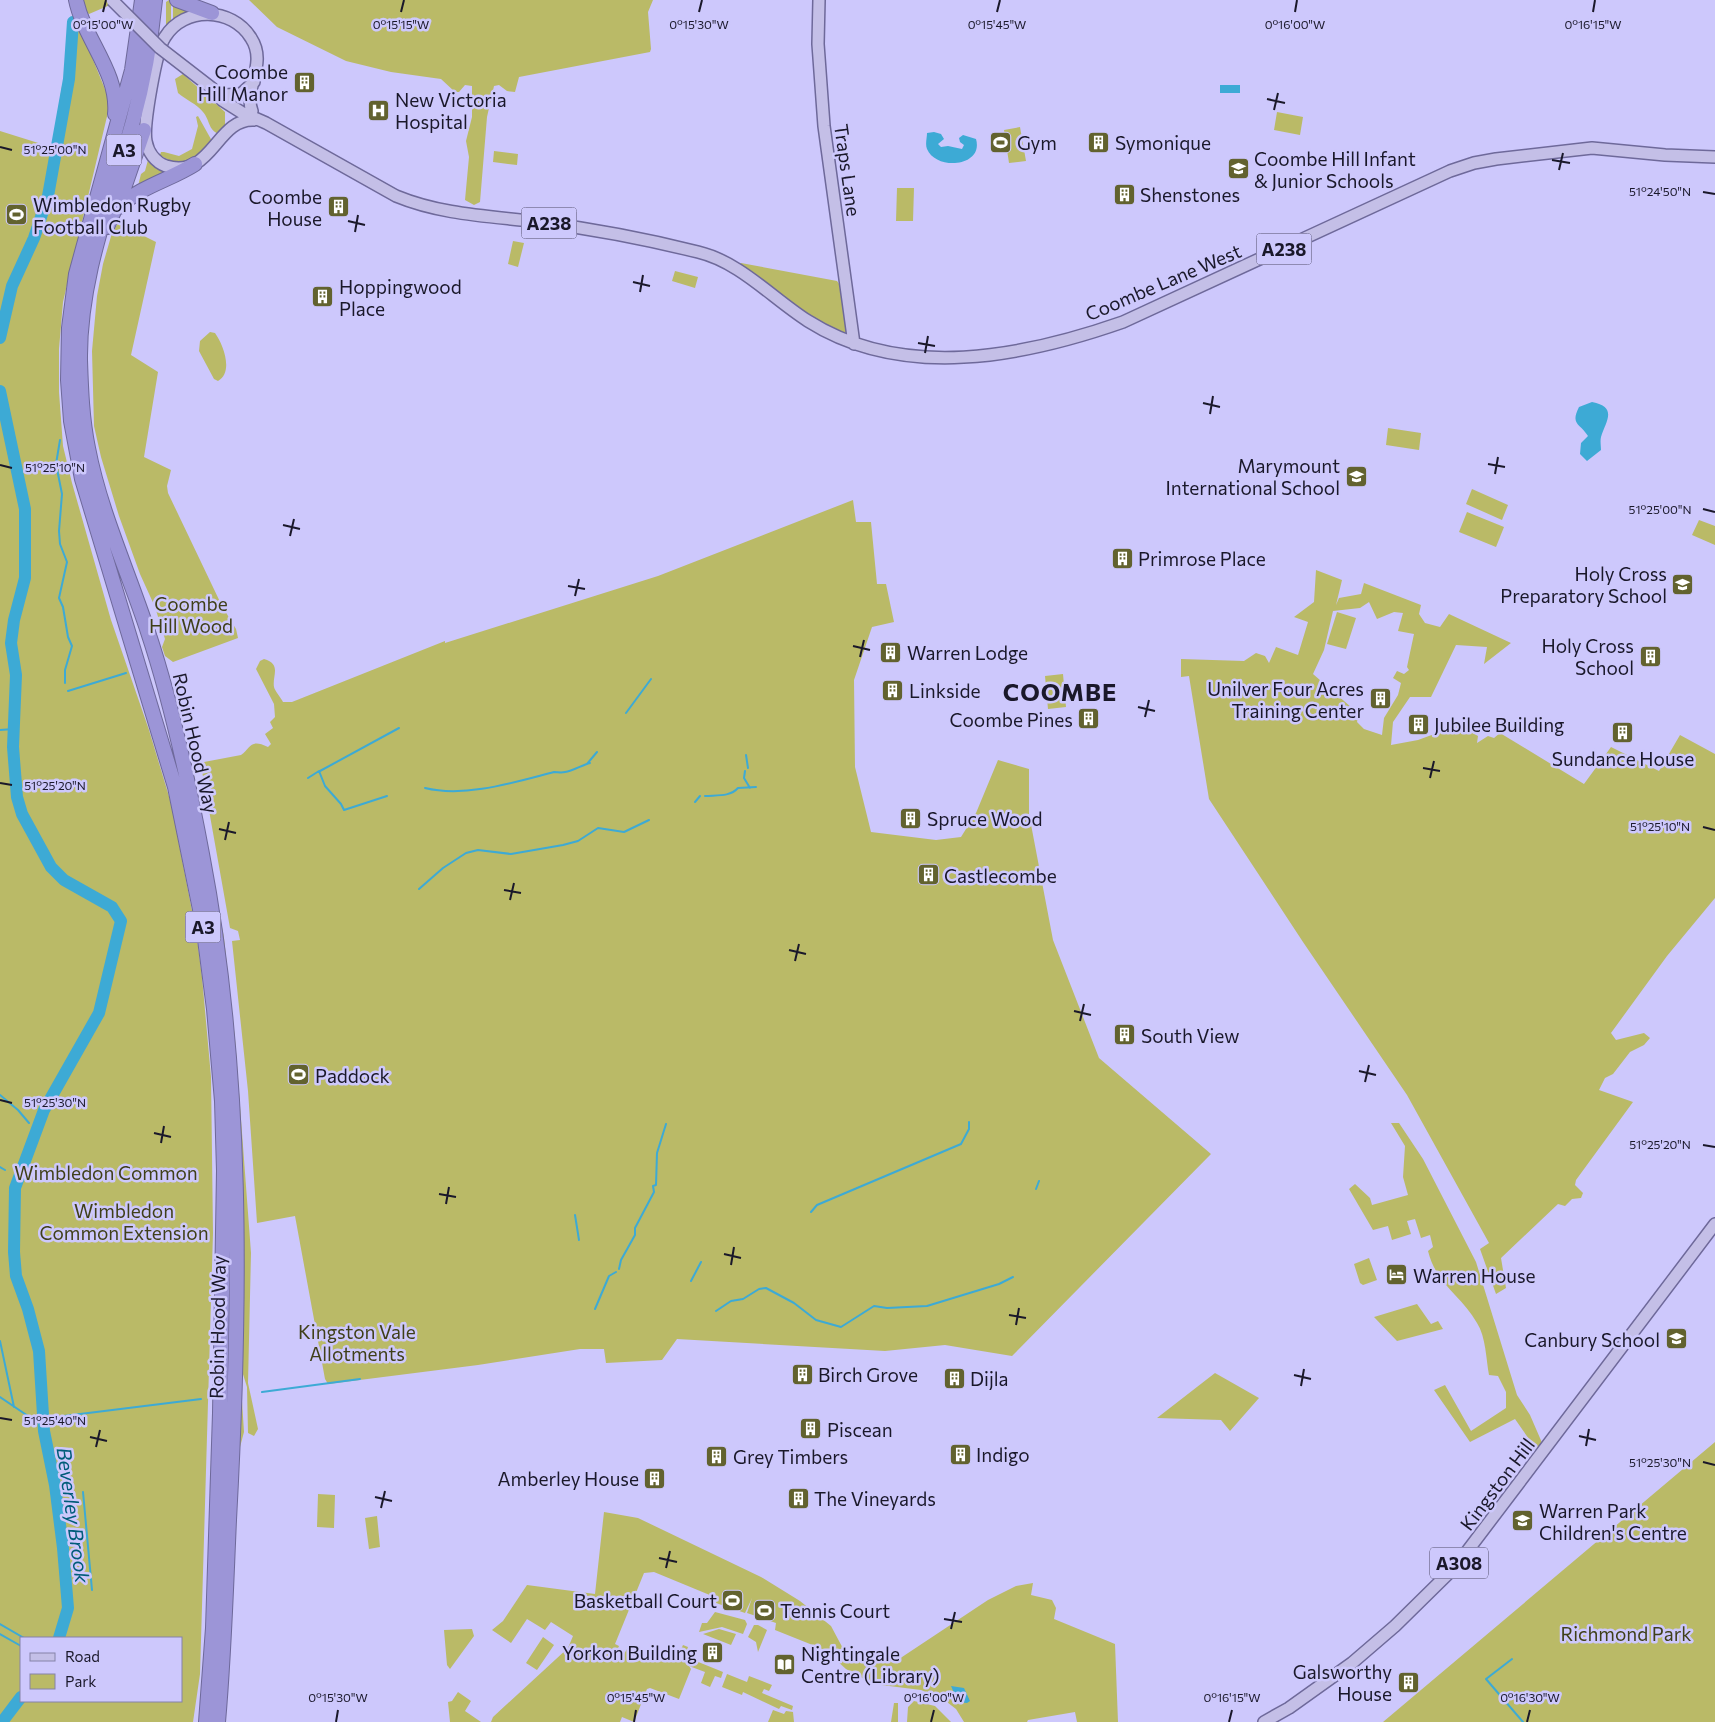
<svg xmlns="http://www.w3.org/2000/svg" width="1715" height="1722" font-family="Commissioner,sans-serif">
<rect width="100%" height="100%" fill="#cdc8fc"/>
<path fill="#baba67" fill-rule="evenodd" d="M80 0H106L110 5 89 14 85 11Z
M169 0 171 2V23L166 28V2Z
M249 0H653L648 12 651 49 650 52 519 77 515 92 507 91 499 85 494 86 487 117 480 202 474 205 465 200 469 157 466 141 472 117V86L465 85 459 92H455L441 79 391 72 346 61 277 27Z
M173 4 195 11 173 22Z
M78 23 107 94 109 108 63 302 59 349V392L63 446 72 483 111 620 149 730 171 803 196 931 202 977 211 1077 213 1233 200 1674 193 1722H0V131L51 147 64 149V145L53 142 62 86 71 87ZM21 1638H181V1701H21Z
M183 74 225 112V126L219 134C208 130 210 120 203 112 197 104 186 100 178 93L175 79Z
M1277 112 1303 117 1300 135 1274 130Z
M198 116 212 141C197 158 182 170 160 155L161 152H164L179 156 192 149 198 126 196 117Z
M1020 127 1026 161 1009 163 1004 130Z
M494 151 518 154 517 165 493 162Z
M148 160 166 173 138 186 141 174 145 171Z
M897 188H914L913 221H896Z
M118 223 156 242 131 355 158 372 144 457 171 470 167 486 168 493 222 606 236 629 238 638 173 662 165 656 162 647 165 639 155 607 140 574 119 516 101 457 94 426 92 351 97 296 103 264 112 233Z
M513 241 524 243 518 267 508 264Z
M741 263 837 281 842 288 846 332 841 333 804 312 740 265Z
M675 271 698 277 695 288 672 281Z
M210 332 215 333C223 344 234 372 218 381L214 379 199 351 200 341Z
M1388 428 1421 433 1419 450 1386 445Z
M1472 489 1508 505 1502 520 1466 504Z
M853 500 856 522H871L877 584H886L894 622 872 627 854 680 855 767 871 832 936 840 961 837 976 813 998 760 1029 769V814L1053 940 1099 1058 1211 1154 1012 1356 945 1345 885 1351 677 1339 662 1360 606 1363 604 1349H580L478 1365 328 1384 325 1379 295 1216 257 1223 248 1091 232 941 240 940 238 931 230 928 202 771 205 769 204 762 241 755C251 748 250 738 268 747L271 744 265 734 273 728 270 722 275 717 274 704 256 669 260 661 264 659C282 664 272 676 274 687 275 691 281 698 283 702H292L445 641V643L658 576Z
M1467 512 1504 527 1496 547 1459 532Z
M1699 520 1715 526V545L1692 535Z
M1316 570 1342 580 1336 605 1339 598 1361 594 1364 583 1421 605 1419 614 1425 623 1440 627 1449 614 1511 643 1484 664 1487 647 1456 645 1431 697H1410L1393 722 1391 745 1418 740 1459 725 1478 736 1477 743 1488 736 1494 738 1500 733 1584 784 1611 747 1659 771 1680 735 1715 754V898L1667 956 1611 1033 1616 1040 1644 1033 1650 1038 1644 1045 1630 1052 1613 1074 1605 1078 1599 1090 1633 1102 1576 1180 1575 1185 1583 1193 1581 1198 1572 1199 1565 1206 1558 1204 1501 1258 1506 1288 1496 1294 1480 1249 1489 1243 1407 1095 1303 942 1209 799 1189 676 1181 677V659L1244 661 1256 653 1265 656 1269 663 1276 647 1298 655 1308 622 1294 617 1314 602ZM1369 602 1377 619 1394 612 1403 613 1398 631 1414 634 1407 667 1409 670 1404 674 1397 671 1393 678 1401 683 1398 695 1384 718 1382 735 1364 729 1357 722 1359 714 1313 674 1324 650 1333 611 1360 608Z
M1337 612 1356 618 1346 649 1327 644Z
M167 670 193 770 224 938 235 1039 251 1253 248 1383 258 1429 254 1436 248 1433 247 1387 242 1371V1264Z
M1063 674 1066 707 1048 709 1045 676Z
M1391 1123H1399L1423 1159 1476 1262 1517 1395 1530 1415 1543 1445 1538 1452 1515 1419 1470 1442 1434 1390 1445 1385 1471 1431 1506 1408V1392L1498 1376 1489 1375C1486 1359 1486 1337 1477 1323 1461 1295 1436 1284 1428 1251L1433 1247 1430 1235 1421 1238 1415 1219 1407 1221 1411 1234 1392 1240 1388 1226 1373 1230 1349 1189 1355 1184 1370 1198 1372 1205 1408 1195 1403 1177 1405 1146Z
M1369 1258 1377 1280 1363 1285 1360 1283 1354 1264Z
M1417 1304 1431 1324 1438 1321 1443 1329 1397 1341 1374 1317Z
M1215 1373 1259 1398 1230 1431 1221 1420 1157 1418Z
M241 1386 244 1432 240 1447H237Z
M1715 1442V1722H1383Z
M318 1494 335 1495 334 1528 317 1527Z
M604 1512 638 1518 761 1577 800 1601 831 1626 847 1656 896 1661 988 1600 1016 1586 1033 1583 1031 1595 1052 1600 1056 1608 1054 1619 1115 1644 1118 1722H1077L1075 1712 1028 1720 1027 1722H964L956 1709 943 1699 921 1690 873 1684 846 1669 825 1650 775 1630 776 1623 747 1613 752 1598 745 1613 716 1603 717 1598 654 1572 644 1573 615 1644 619 1646 617 1651 624 1654 627 1649 659 1662 678 1656 683 1645 688 1647 684 1660 686 1657 723 1672 721 1678 715 1676 710 1687 701 1683 705 1672 689 1666 691 1669 679 1699 650 1688 647 1689 634 1722 622 1717 620 1722H491L493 1717 568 1648 573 1636 551 1622 545 1630 527 1619 511 1643 492 1630 503 1621 527 1585 595 1594Z
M377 1516 380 1547 369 1549 365 1518Z
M715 1612 745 1620 747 1624 743 1634 722 1627 699 1632 702 1623H707Z
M754 1625H758L767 1630 758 1652 756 1642 748 1637Z
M472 1629 474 1636 450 1669 447 1665 444 1630Z
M719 1629 736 1634 731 1645 703 1634Z
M543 1637 554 1645 537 1670 526 1663Z
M727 1674 747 1682 749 1676 772 1685 769 1691 764 1689 762 1693 793 1706 792 1710 781 1706 779 1709 743 1692 742 1695 722 1687Z
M458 1692 471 1701 465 1711 481 1722H450L448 1702 452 1701Z
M914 1701 935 1706 951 1722H907L908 1707Z
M894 1703H898V1722H891Z
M773 1710 784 1714 786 1711 793 1712 794 1722H768Z"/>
<path fill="#3daad5" d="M1220 85H1240V93H1220Z
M934 132 941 134 944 139 938 144 941 147 948 146 962 149 964 145 960 142 959 138 963 135 976 139C984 167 936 171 927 149 925 144 927 138 927 133Z
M1592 402C1618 407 1606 421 1601 437 1600 441 1601 446 1601 450L1587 461 1580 454 1581 443 1588 436C1580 423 1570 425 1579 407Z
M951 1686 964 1688 970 1701 967 1703 958 1702Z"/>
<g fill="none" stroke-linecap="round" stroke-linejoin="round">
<path stroke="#3daad5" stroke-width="2" d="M60 440 56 464 62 494 59 531 60 544 67 562 59 598 63 607 68 637 72 646 65 670V683
M68 691 126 673
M626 713 651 679
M0 730 14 729
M746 755 748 768
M587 764 597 752
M320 771 399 728
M745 771 744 778 750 788
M308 778 319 771 325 786 341 804 344 810 387 796
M425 788C465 798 515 782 554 772 558 772 561 773 565 772 573 771 582 765 590 763
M705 796C717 795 730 797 738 788L756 787
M695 802 700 796
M419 889 443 868 466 853 478 850 511 854 563 845 578 841 598 828 624 832 649 820
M0 1095 18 1110 29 1123
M0 1167 5 1170
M1036 1189 1039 1181
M811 1212 817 1205 961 1144 969 1129V1122
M575 1215 579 1240
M619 1269 621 1260 635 1235V1228L654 1192 653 1186 656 1185 657 1153 666 1124
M691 1281 701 1262
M595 1309 609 1276 616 1272
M716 1311 731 1301 743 1299 759 1289 766 1288 794 1303 816 1320 841 1327 874 1306 887 1308 927 1306 999 1284 1013 1277
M0 1341 14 1407
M262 1392 360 1379
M0 1397 31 1418
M64 1416 201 1399
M83 1492 92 1590
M0 1624 24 1638
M0 1634 21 1646
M1512 1659 1486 1679 1523 1722"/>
<path stroke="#3daad5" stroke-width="12" d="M0 338 12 286 34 238 48 196 69 79 73 22
M0 391 25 509V578L14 620 11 643 16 675 13 747 17 797 22 814 51 867 64 880 112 907 121 921 99 1013 44 1110 15 1188 14 1252 16 1276 28 1309 39 1351 44 1431 55 1485 63 1548 68 1608 59 1638
M2 1722 21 1697"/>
<defs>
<path id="major" d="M819 0 818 44 824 126 854 344
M214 90 222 100 241 112 266 123 396 196C442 215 490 216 539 222 593 229 646 239 698 252 740 262 772 298 808 321 903 381 1023 357 1123 322L1450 171 1474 163 1496 159 1592 148 1665 155 1715 157
M225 95 241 94 254 82
M252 111C243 88 268 64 251 38 232 7 184 6 165 37 156 50 143 126 146 141 148 152 155 162 166 166 212 180 216 118 254 120
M1264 1722 1289 1708 1352 1663 1395 1626 1456 1566 1715 1224"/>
<path id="highway" d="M76 0C84 39 119 73 115 114
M142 0 132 70 76 274 69 328 68 380 71 421 82 479 175 787 203 924 214 1009 222 1101 224 1171 220 1413 213 1628 206 1722
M155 0C151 41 144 81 133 121 111 200 79 277 80 360 81 390 82 419 88 448 100 511 128 571 148 632 172 704 188 779 202 854 244 1073 241 1298 229 1520 226 1587 224 1655 218 1722
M177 0 212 13
M119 207C141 186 170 180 195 164
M107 227 123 191 144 130"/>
</defs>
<use href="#major" stroke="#6e699a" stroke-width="14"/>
<use href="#highway" stroke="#6e699a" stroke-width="16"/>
<use href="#major" stroke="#c4bfe7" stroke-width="11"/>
<use href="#highway" stroke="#9c95d7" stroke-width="14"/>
<defs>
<path id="major-bridge" d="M112 0 160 48 213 89"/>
</defs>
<use href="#major-bridge" stroke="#6e699a" stroke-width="14" stroke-linecap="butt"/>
<use href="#major-bridge" stroke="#c4bfe7" stroke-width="11"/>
</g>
<path fill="none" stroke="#1a182a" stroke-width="2" d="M103 12 106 0M401 12 404 0M699 12 702 0M997 12 1000 0M1295 12 1297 0M1593 12 1595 0M1267 99 1285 103M1274 110 1278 93M0 147 12 150M1552 160 1570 163M1559 170 1563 153M1703 192 1715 194M348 221 365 225M355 232 358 215M633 282 650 286M640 292 643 275M918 343 935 346M925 353 928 336M1203 403 1220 407M1210 414 1213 396M1488 464 1505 467M0 465 12 468M1495 474 1498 457M1703 509 1715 512M283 525 300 529M290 536 294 519M568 586 585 589M575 596 579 579M853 646 870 650M860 657 864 640M1138 707 1155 711M1145 717 1149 700M1423 768 1440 771M1430 778 1434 761M0 783 12 785M1703 827 1715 830M219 829 236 833M225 840 229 822M504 890 521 893M510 900 514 883M789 950 806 954M795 961 799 944M1074 1011 1091 1015M1080 1021 1084 1004M1359 1071 1376 1075M1365 1082 1369 1065M0 1100 12 1103M154 1133 171 1137M161 1143 164 1126M1703 1145 1715 1147M439 1194 456 1197M446 1204 449 1187M724 1254 741 1258M731 1265 734 1247M1009 1315 1026 1318M1016 1325 1019 1308M1294 1375 1311 1379M1301 1386 1304 1369M0 1418 12 1420M1579 1436 1596 1440M90 1437 107 1441M1586 1446 1589 1429M96 1447 100 1430M1703 1462 1715 1465M375 1497 392 1501M381 1508 385 1491M659 1558 677 1562M666 1568 670 1551M944 1619 962 1622M951 1629 955 1612M336 1722 338 1710M634 1722 636 1710M931 1722 934 1710M1229 1722 1232 1710M1527 1722 1530 1710"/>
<defs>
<symbol id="building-square" viewBox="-11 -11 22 22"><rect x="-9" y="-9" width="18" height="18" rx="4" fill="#62622f" stroke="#cdc8fc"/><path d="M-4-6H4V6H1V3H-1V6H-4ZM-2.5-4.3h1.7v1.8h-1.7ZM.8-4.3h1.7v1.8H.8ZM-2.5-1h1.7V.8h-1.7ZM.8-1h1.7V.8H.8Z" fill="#fff"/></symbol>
<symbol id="hospital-square" viewBox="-11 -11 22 22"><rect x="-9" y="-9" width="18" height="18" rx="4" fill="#62622f" stroke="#cdc8fc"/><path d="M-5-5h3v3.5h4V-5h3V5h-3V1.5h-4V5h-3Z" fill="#fff"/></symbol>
<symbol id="stadium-square" viewBox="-11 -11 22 22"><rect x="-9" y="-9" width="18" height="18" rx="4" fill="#62622f" stroke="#cdc8fc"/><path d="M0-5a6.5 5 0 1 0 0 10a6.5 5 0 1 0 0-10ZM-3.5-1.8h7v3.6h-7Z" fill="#fff"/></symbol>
<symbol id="school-square" viewBox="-11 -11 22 22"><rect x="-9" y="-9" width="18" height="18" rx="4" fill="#62622f" stroke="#cdc8fc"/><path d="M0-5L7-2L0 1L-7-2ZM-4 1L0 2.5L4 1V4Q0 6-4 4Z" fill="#fff"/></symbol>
<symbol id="hotel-square" viewBox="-11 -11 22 22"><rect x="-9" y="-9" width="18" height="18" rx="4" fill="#62622f" stroke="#cdc8fc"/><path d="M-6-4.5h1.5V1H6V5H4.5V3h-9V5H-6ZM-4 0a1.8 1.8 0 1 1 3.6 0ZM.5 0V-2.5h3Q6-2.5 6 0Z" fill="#fff"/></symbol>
<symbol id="library-square" viewBox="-11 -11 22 22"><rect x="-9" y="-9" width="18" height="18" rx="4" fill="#62622f" stroke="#cdc8fc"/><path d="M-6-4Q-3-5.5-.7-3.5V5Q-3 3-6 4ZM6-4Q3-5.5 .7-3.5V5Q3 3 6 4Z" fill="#fff"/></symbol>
</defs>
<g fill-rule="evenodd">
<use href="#building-square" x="292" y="70" width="25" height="25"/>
<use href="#hospital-square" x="366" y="98" width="25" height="25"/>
<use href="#stadium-square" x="988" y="130" width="25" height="25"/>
<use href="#building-square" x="1086" y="130" width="25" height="25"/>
<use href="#school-square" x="1226" y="156" width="25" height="25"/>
<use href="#building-square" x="1112" y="182" width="25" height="25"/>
<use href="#building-square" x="326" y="194" width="25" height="25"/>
<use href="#stadium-square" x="4" y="202" width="25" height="25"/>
<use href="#building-square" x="310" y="284" width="25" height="25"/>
<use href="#school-square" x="1344" y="464" width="25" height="25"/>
<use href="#building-square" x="1110" y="546" width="25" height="25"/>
<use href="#school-square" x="1670" y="572" width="25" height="25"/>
<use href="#building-square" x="878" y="640" width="25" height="25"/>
<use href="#building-square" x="1638" y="644" width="25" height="25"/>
<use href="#building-square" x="880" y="678" width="25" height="25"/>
<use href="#building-square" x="1368" y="686" width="25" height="25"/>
<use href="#building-square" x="1076" y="706" width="25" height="25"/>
<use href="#building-square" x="1406" y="712" width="25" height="25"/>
<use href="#building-square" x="1610" y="720" width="25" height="25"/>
<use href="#building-square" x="898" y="806" width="25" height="25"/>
<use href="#building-square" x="916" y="862" width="25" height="25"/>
<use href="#building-square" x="1112" y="1022" width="25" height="25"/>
<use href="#stadium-square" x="286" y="1062" width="25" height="25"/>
<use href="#hotel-square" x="1384" y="1262" width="25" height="25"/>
<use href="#school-square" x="1664" y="1326" width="25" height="25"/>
<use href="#building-square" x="790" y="1362" width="25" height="25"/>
<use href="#building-square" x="942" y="1366" width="25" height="25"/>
<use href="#building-square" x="798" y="1416" width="25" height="25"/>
<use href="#building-square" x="948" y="1442" width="25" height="25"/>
<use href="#building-square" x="704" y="1444" width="25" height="25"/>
<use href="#building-square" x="642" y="1466" width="25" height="25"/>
<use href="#building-square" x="786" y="1486" width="25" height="25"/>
<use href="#school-square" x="1510" y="1508" width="25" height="25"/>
<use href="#stadium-square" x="720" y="1588" width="25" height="25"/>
<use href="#stadium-square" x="752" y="1598" width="25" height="25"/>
<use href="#building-square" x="700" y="1640" width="25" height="25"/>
<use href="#library-square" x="772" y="1652" width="25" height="25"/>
<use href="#building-square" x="1396" y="1670" width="25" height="25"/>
</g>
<g text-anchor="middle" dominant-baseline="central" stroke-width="5" stroke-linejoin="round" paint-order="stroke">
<g fill="#cdc8fc" stroke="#504d69" stroke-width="1">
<rect x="106.5" y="134.5" width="35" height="31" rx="4"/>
<rect x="521.5" y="207.5" width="55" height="31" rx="4"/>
<rect x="1256.5" y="233.5" width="55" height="31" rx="4"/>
<rect x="185.5" y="911.5" width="35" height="31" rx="4"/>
<rect x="1430" y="1547.5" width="58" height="31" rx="4"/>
</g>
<g font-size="18" font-weight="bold" fill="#1a182a">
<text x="124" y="150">A3</text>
<text x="549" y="223">A238</text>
<text x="1284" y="249">A238</text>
<text x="203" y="927">A3</text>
<text x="1459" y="1563">A308</text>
</g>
<g font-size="19" fill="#1a182a" stroke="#cdc8fc" text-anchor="start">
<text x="288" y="71" text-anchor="end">Coombe<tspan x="288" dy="22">Hill Manor</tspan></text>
<text x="395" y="99">New Victoria<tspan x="395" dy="22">Hospital</tspan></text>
<text x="1017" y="142">Gym</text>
<text x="1115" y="142">Symonique</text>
<text x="1254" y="158">Coombe Hill Infant<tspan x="1254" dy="22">&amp; Junior Schools</tspan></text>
<text x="1140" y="194">Shenstones</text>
<text x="322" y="196" text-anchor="end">Coombe<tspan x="322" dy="22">House</tspan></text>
<text x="33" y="204">Wimbledon Rugby<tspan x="33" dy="22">Football Club</tspan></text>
<text x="339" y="286">Hoppingwood<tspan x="339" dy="22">Place</tspan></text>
<text x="1340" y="465" text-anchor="end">Marymount<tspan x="1340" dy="22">International School</tspan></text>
<text x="1138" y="558">Primrose Place</text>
<text x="1667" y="573" text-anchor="end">Holy Cross<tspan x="1667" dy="22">Preparatory School</tspan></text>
<text x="1634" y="645" text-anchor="end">Holy Cross<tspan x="1634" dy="22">School</tspan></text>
<text x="907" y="652">Warren Lodge</text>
<text x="1364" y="688" text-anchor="end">Unilver Four Acres<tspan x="1364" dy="22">Training Center</tspan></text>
<text x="909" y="690">Linkside</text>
<text x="1073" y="719" text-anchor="end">Coombe Pines</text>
<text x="1434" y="724">Jubilee Building</text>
<text x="1623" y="758" text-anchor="middle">Sundance House</text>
<text x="927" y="818">Spruce Wood</text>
<text x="944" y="875">Castlecombe</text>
<text x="1141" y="1035">South View</text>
<text x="315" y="1075">Paddock</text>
<text x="1413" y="1275">Warren House</text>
<text x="1660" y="1339" text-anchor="end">Canbury School</text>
<text x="818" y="1374">Birch Grove</text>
<text x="970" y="1378">Dijla</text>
<text x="827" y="1429">Piscean</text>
<text x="976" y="1454">Indigo</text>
<text x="733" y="1456">Grey Timbers</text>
<text x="639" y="1478" text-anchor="end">Amberley House</text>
<text x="814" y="1498">The Vineyards</text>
<text x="1539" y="1510">Warren Park<tspan x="1539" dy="22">Children's Centre</tspan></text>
<text x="717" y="1600" text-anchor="end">Basketball Court</text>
<text x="780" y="1610">Tennis Court</text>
<text x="697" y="1652" text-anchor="end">Yorkon Building</text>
<text x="801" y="1653">Nightingale<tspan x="801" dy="22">Centre (Library)</tspan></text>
<text x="1392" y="1671" text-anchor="end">Galsworthy<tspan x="1392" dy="22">House</tspan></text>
</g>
<g font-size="19" fill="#1a182a" stroke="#cdc8fc">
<text transform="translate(848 170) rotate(82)">Traps Lane</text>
<text transform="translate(1163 282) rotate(-23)">Coombe Lane West</text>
<text transform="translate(196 743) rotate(77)">Robin Hood Way</text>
<text transform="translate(217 1327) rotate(-89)">Robin Hood Way</text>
<text transform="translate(1497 1484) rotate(-53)">Kingston Hill</text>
</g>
<g font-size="19" fill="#3f3f18" stroke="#cdc8fc">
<text x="191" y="603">Coombe<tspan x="191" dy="22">Hill Wood</tspan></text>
<text x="106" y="1172">Wimbledon Common</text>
<text x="124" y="1210">Wimbledon<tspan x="124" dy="22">Common Extension</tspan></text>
<text x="357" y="1331">Kingston Vale<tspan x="357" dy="22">Allotments</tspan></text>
<text x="1626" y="1633">Richmond Park</text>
</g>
<g font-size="20" font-style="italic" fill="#005c79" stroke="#cdc8fc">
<text transform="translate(74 1515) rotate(82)">Beverley Brook</text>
</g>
<g font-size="24" font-weight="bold" letter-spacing="1" fill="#1a182a" stroke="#cdc8fc">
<text x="1060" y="691">COOMBE</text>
</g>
</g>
<g font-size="12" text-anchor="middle" fill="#1a182a" stroke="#cdc8fc" stroke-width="5" stroke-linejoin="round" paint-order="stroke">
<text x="103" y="29">0°15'00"W</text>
<text x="401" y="29">0°15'15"W</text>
<text x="699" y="29">0°15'30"W</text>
<text x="997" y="29">0°15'45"W</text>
<text x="1295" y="29">0°16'00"W</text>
<text x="1593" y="29">0°16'15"W</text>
<text x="55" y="154">51°25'00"N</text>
<text x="1660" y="196">51°24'50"N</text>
<text x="55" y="472">51°25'10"N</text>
<text x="1660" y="514">51°25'00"N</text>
<text x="55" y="790">51°25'20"N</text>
<text x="1660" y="831">51°25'10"N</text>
<text x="55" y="1107">51°25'30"N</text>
<text x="1660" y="1149">51°25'20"N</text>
<text x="55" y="1425">51°25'40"N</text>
<text x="1660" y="1467">51°25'30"N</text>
<text x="338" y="1702">0°15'30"W</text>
<text x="636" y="1702">0°15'45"W</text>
<text x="934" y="1702">0°16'00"W</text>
<text x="1232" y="1702">0°16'15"W</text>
<text x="1530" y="1702">0°16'30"W</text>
</g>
<rect x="20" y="1637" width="162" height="65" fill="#cdc8fc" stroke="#8582a8"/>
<rect x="30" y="1653" width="25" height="8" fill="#c4bfe7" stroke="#8582a8"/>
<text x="65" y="1662" font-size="15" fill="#1a182a">Road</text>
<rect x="30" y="1674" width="25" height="15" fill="#baba67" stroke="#8582a8"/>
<text x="65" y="1687" font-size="15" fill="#1a182a">Park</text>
</svg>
